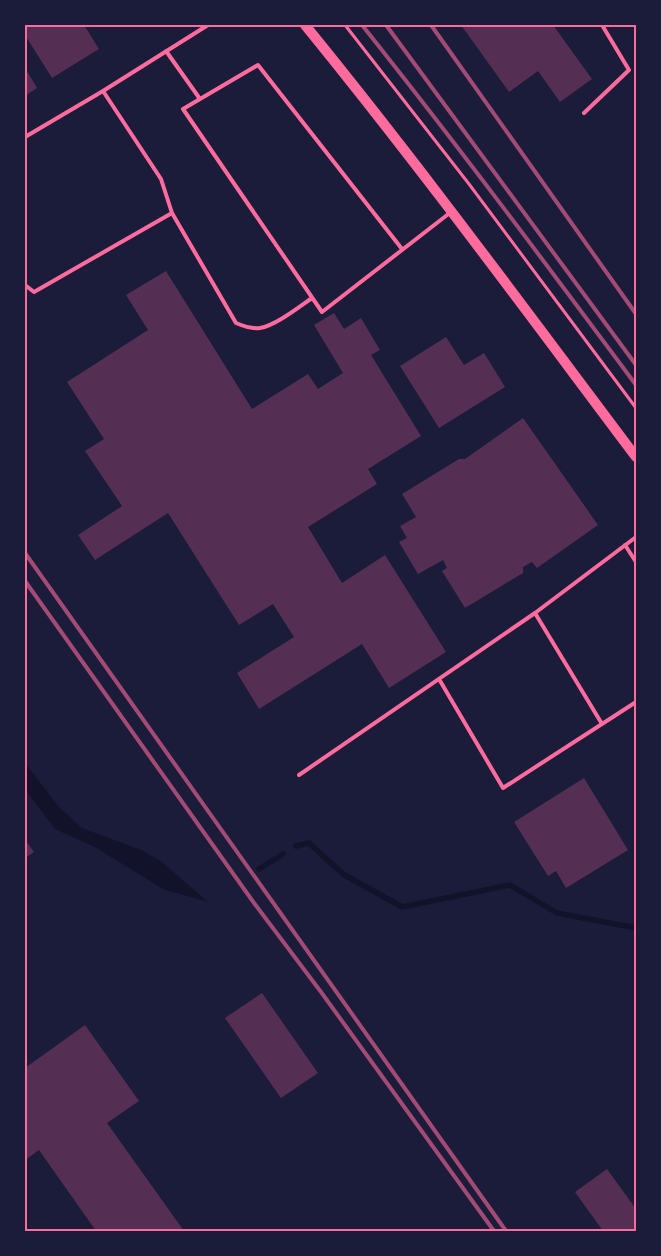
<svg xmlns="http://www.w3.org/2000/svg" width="661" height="1256" font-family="Jost,sans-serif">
<rect width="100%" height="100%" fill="#1b1b3a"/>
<path fill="#12122b" d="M25 763 59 807 82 828 141 850 161 861 208 902 163 889 95 847 55 829 25 789Z"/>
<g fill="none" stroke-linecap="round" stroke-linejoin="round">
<path stroke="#12122b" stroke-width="5.5" d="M296 846 309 843 343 874 402 907 510 885 557 913 636 928
M259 869 283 854"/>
</g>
<path fill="#542f53" d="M25 25H84L99 49 52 78 25 35Z
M461 25H553L592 79 560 102 538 71 509 92Z
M25 68 37 88 25 96Z
M166 271 252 409 308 374 318 389 343 373 314 325 334 313 344 329 361 318 380 350 371 355 421 436 368 469 377 484 308 527 342 583 385 555 446 652 389 688 362 644 259 709 237 673 294 637 273 604 239 625 168 513 95 560 78 535 122 506 85 451 104 439 67 382 148 330 126 295Z
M446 337 464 365 484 353 505 387 439 428 400 366Z
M523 418 598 525 537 568 532 562 523 567V573L465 608 442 571 447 568 443 560 418 574 399 542 407 538 400 526 416 517 402 494 459 459H465Z
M584 778 628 850 566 888 556 871 548 876 514 822Z
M25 840 34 852 25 858Z
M262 993 318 1073 281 1098 225 1018Z
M85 1025 139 1101 107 1123 184 1231H96L39 1150 25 1160V1068Z
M607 1169 636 1209V1231H603L575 1192Z"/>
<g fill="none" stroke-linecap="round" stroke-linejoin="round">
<path stroke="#ff6b9d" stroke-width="3" d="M345 25 469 184 636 408"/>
<path stroke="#ff6b9d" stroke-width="4" d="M166 51 200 99
M584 113 629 70 602 25
M25 137 103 91 208 25
M172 213 236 323C243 326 252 329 260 328 275 326 299 307 312 298
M402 249 258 65 183 109 322 312 451 212
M25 285 34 292 172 213 161 179 103 91
M625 545 636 562
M535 613 602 724
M439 679 503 788 636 702
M299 775 535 613 636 537"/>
<path stroke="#ff6b9d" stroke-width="10" d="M305 25C420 166 527 312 636 457"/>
<path stroke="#a44b75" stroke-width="4" d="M362 25C456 143 546 264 636 385
M386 25 636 365
M431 25 636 314
M25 553 506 1231
M25 581 254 903 321 992 494 1231"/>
</g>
<rect width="661" height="1256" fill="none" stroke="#1b1b3a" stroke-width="52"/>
<rect x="26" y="26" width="609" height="1204" fill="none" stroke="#ff6b9d" stroke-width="2"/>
</svg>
